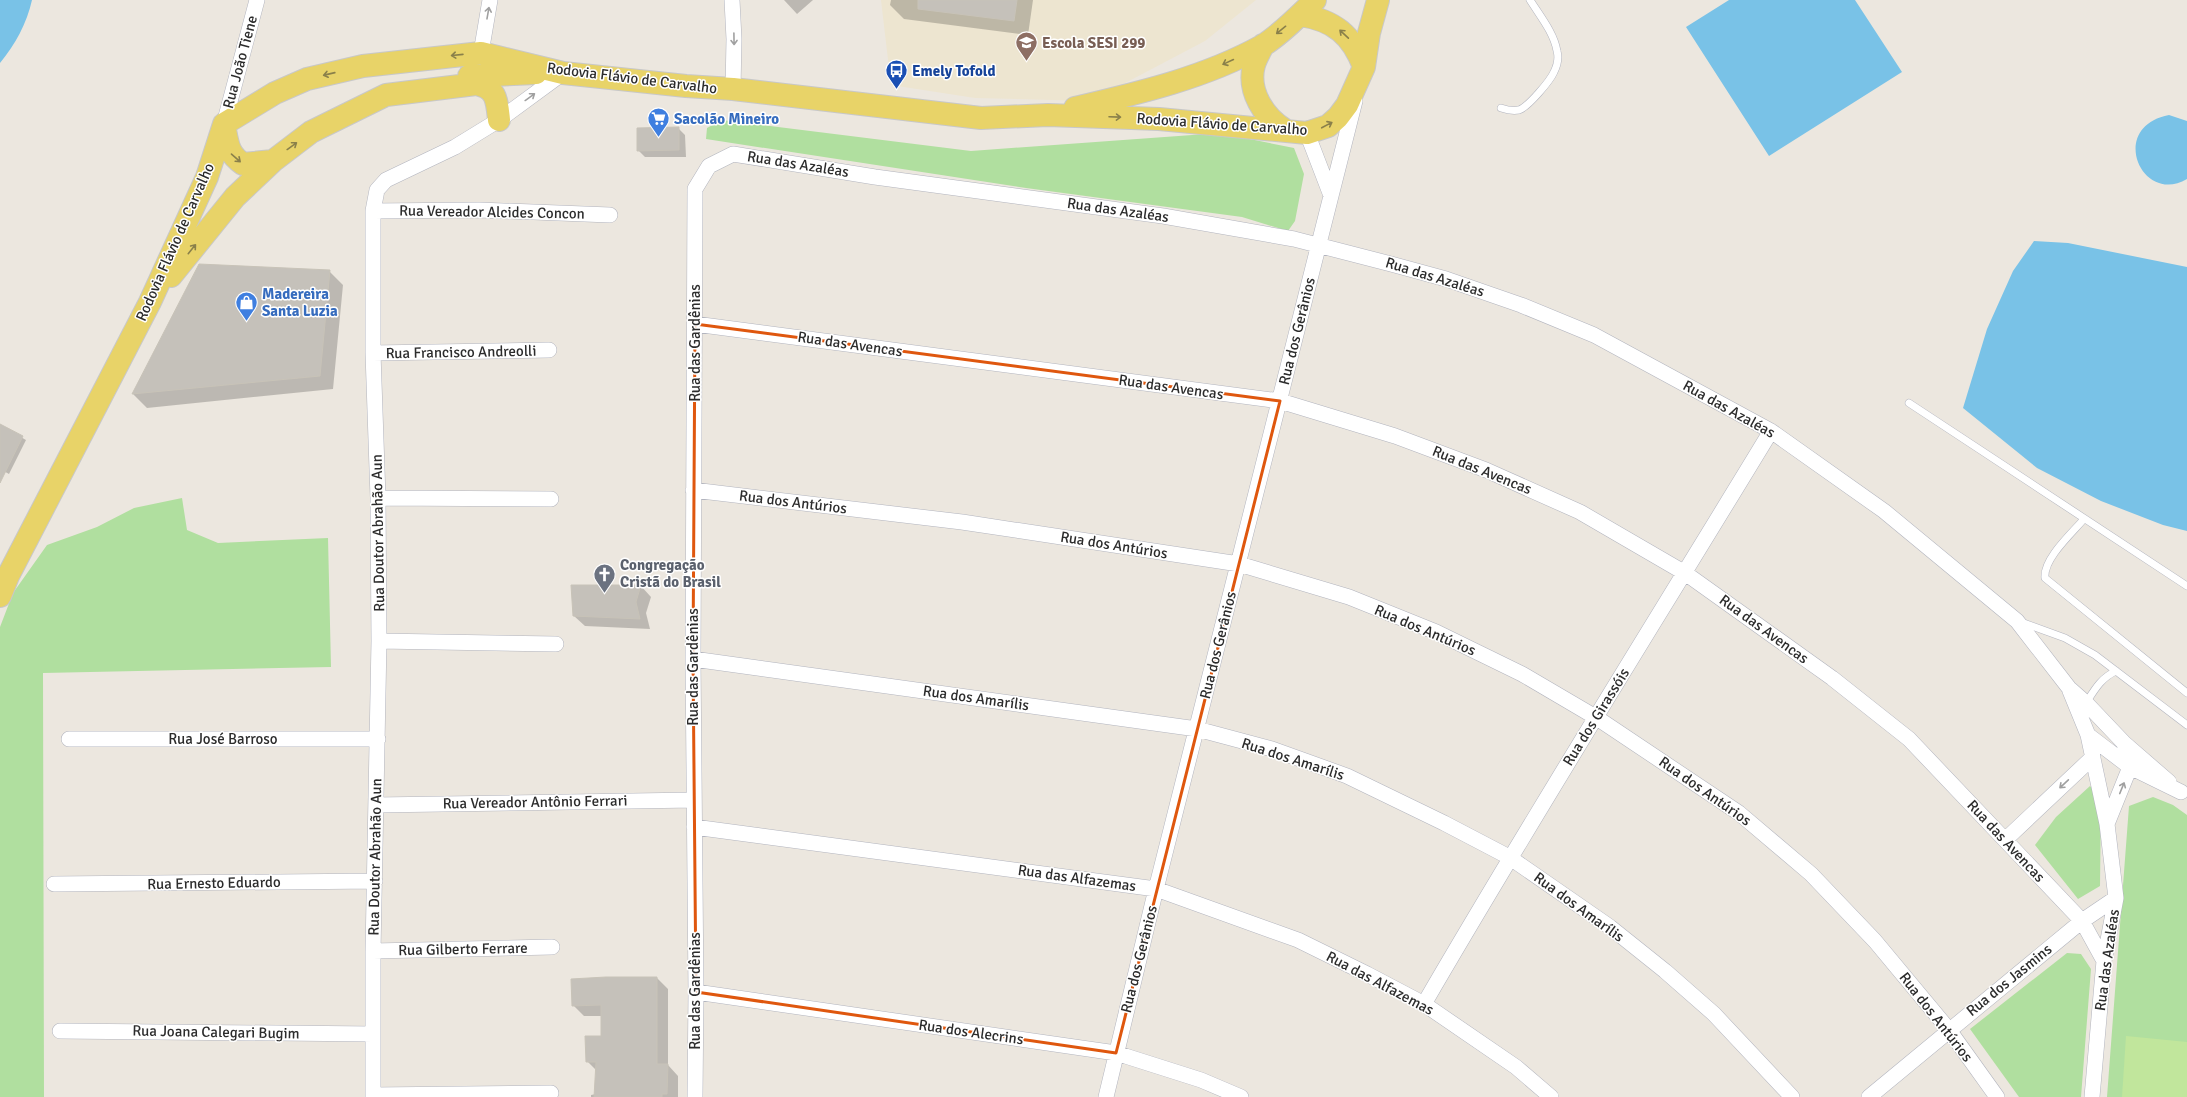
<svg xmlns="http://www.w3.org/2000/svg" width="2187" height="1097" font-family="Signika,sans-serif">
<rect width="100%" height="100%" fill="#ece7df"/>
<path fill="#ede5d0" d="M881 0H1256L1205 41 1091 101 975 98 891 85Z"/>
<path fill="#b0df9f" d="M722 120 971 151 1220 133 1294 148 1304 174 1295 221 1288 231 1242 217 1026 188 706 139 707 128Z
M182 498 187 530 218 543 328 538 331 667 43 673 44 1097H0V627L13 593 47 545 97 527 134 508Z
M2090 786 2101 798 2100 886 2078 899 2035 845 2056 817Z
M2153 797 2173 805 2187 815V1097H2107L2129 806Z
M2067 953 2081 954 2091 969 2081 1097H2019L1970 1029Z"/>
<path fill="#c1e69c" d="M2126 1036 2187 1042V1097H2122Z"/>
<path fill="#79c2e7" d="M0 0H32C27 23 15 45 0 63Z
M1729 0H1855L1902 72 1769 156 1686 27Z
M2169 115 2187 121V179C2142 206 2107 127 2169 115Z
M2034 241 2068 243 2187 267V531L2163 525 2101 501 2037 468 1963 408 1987 329 2013 271Z"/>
<path fill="#0003" d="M784 0H813L797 14Z
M891 0H1033L1028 35 904 19 890 5Z
M678 128 685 135 686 157H645L638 150Z
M200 265 329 271 343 285 333 389 147 408 133 394Z
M0 425 26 440 9 474 0 469Z
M572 586H641L651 597 646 613 650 629 585 626 574 616Z
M657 978 668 989V1065L678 1076V1097H591V1095L596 1094 597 1071 587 1061 602 1037V1016H584L573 1005Z"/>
<path fill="#c5c1ba" stroke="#c8c3b8" d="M918 0H1017L1014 21 918 9Z
M679 127V150L637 151V128Z
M199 264 330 270 320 376 132 394Z
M0 424 23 436 0 483Z
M571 585H641L636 602 640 619 573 616Z
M606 977H657V1064H668L667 1094H662V1097H594L596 1062H586L585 1036H601V1005L572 1006 571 979Z"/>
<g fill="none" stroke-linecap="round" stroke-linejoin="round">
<defs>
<path id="lane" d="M1501 108C1507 110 1513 111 1519 110 1528 107 1550 81 1554 72 1557 66 1559 58 1557 51 1554 33 1540 16 1530 0
M1909 403 2187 586
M2084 519C2072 533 2043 559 2045 578L2187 693
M2021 622 2065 638 2095 655 2187 725
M2086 703C2095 689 2101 678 2116 671"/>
<path id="street" d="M732 0 734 39 733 89
M481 53 490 0
M224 124 257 0
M1307 133 1330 193
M373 211 479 210 610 215
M695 324 1280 401 1395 436 1486 470 1580 512 1685 573 1832 678 1909 739 2082 921 2104 961
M373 353 549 350
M693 490 962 522 1239 564 1349 597 1436 632 1522 674 1597 718 1739 813 1811 874 1875 941 1949 1030 1997 1097
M378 498 551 499
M379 641 556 644
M693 659 1197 729 1272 749 1347 776 1444 823 1509 857 1610 927 1665 971 1714 1014 1792 1097
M2070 691 2088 735 2107 824 2116 898 2104 961 2092 1097
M2088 735 2130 767 2181 792
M69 739H378
M2124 743 2169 782
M376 805 694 800
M694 827 1156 889 1298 940 1367 974 1424 1004 1516 1067 1551 1097
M2005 840 2093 757
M54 884 375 881
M373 951 552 947
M696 992 1116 1053 1201 1080 1241 1097
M1424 1004C1536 811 1655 622 1771 431
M60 1031 373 1034
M373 1095 551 1093
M373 1097V951L379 641 378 498 373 353V211L377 190 386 180 455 147 499 120 563 73
M695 1097 696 992 693 659 695 189 709 166 733 154 875 177 1163 216 1294 239 1391 264 1446 279 1521 305 1594 335 1771 431 1884 511 2017 621 2069 688 2086 703 2124 743 2130 767 2107 824
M1106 1097 1156 889 1355 101
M1869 1097 2082 921 2116 898"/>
<path id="primary" d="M1300 15C1334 20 1352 35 1364 67
M1263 45C1260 52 1256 58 1254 65 1247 91 1264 117 1285 130
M469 76 536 73
M1075 108C1139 93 1204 78 1262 46 1280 35 1300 15 1315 0
M224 125C228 143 227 153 243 164L273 161
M171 276 235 197 273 161 311 132 386 95 476 84C497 88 497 101 499 120
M0 596 8 576 150 302 207 177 224 124 275 93 307 79 363 66 481 53 563 73 686 86 733 89 981 118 1048 115 1159 119 1307 133 1328 126 1338 117 1347 105 1364 67 1369 33 1378 0"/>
</defs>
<use href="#lane" stroke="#b2b4be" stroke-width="8"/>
<use href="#street" stroke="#b2b4be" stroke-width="16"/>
<use href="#primary" stroke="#c8c8c8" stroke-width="24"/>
<use href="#lane" stroke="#fff" stroke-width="7"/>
<use href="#street" stroke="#fff" stroke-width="15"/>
<use href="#primary" stroke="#e8d368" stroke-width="22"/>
</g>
<defs><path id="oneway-shaft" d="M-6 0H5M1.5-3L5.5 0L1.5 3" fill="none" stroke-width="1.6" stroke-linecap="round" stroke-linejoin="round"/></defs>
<g stroke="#a0a0a0">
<use href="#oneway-shaft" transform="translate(488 13) rotate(-80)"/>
<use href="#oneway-shaft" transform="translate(734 39) rotate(89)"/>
<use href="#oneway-shaft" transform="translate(530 97) rotate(-36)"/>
<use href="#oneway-shaft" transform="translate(2064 784) rotate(137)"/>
<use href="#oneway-shaft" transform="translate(2122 788) rotate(-68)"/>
</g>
<g stroke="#8a804a">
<use href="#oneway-shaft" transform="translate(1281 30) rotate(141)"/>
<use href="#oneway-shaft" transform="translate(1344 34) rotate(-137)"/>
<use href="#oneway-shaft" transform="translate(457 55) rotate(174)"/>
<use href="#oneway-shaft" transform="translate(1228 62) rotate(155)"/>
<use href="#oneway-shaft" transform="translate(329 74) rotate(167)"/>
<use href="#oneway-shaft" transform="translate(1115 117) rotate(2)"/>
<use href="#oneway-shaft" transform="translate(1327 125) rotate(-28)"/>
<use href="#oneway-shaft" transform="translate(292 146) rotate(-36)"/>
<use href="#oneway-shaft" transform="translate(236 158) rotate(41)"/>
<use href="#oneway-shaft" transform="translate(192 249) rotate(-51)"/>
</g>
<path fill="none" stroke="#df570e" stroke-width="3" stroke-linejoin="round" d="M695 324 1280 401 1116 1053 696 992 693 659Z"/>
<defs>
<symbol id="school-pin" viewBox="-11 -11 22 30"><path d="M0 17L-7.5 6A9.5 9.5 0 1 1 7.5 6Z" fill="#8d6e63" stroke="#fff"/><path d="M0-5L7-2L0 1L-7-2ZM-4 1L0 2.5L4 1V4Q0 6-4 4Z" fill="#fff"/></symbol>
<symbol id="bus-pin" viewBox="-11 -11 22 30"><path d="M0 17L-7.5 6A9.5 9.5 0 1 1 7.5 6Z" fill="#1a4fb4" stroke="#fff"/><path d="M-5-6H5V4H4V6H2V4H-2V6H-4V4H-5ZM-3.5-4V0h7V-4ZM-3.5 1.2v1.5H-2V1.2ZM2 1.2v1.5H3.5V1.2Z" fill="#fff"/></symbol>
<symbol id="supermarket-pin" viewBox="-11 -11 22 30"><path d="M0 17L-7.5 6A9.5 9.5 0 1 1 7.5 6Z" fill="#3f7fe0" stroke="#fff"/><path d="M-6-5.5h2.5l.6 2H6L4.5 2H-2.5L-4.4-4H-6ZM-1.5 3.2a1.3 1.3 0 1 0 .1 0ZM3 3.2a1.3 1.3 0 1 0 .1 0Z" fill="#fff"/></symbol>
<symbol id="shop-pin" viewBox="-11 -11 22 30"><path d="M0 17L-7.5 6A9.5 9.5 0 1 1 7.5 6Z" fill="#3f7fe0" stroke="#fff"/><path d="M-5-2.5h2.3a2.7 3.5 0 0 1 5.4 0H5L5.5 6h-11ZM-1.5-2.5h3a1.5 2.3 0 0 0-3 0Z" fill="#fff"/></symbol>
<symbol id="church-pin" viewBox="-11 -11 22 30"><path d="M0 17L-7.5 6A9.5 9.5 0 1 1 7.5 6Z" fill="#6b7280" stroke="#fff"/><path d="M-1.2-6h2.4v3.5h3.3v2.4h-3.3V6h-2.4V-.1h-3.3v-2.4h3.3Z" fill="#fff"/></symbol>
</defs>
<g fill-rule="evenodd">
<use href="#school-pin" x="1014" y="30" width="25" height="34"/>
<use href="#bus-pin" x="884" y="58" width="25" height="34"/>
<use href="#supermarket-pin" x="646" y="106" width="25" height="34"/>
<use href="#shop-pin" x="234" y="290" width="25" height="34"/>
<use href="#church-pin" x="592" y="562" width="25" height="34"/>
</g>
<g text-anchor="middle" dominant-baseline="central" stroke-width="3" stroke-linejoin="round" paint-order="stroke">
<g font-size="15" font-weight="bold" fill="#785e54" stroke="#fff" text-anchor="start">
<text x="1042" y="43">Escola SESI 299</text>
</g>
<g font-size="15" fill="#2c2c2c" stroke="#fff">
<text transform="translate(240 62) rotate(-75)">Rua João Tiene</text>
<text transform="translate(632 78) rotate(7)">Rodovia Flávio de Carvalho</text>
<text transform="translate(1222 124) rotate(4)">Rodovia Flávio de Carvalho</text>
<text transform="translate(798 164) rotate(9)">Rua das Azaléas</text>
<text transform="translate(1118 210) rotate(8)">Rua das Azaléas</text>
<text transform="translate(492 212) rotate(1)">Rua Vereador Alcides Concon</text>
<text transform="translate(175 242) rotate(-66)">Rodovia Flávio de Carvalho</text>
<text transform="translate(1435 277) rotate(17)">Rua das Azaléas</text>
<text transform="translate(1297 331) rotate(-76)">Rua dos Gerânios</text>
<text transform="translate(695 343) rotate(-90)">Rua das Gardênias</text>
<text transform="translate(850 344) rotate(8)">Rua das Avencas</text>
<text transform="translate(461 352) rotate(-1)">Rua Francisco Andreolli</text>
<text transform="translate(1171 387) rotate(8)">Rua das Avencas</text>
<text transform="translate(1729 409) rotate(29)">Rua das Azaléas</text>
<text transform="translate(1482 470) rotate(22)">Rua das Avencas</text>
<text transform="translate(793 502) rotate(7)">Rua dos Antúrios</text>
<text transform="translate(378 533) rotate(-91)">Rua Doutor Abrahão Aun</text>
<text transform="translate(1114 545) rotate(9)">Rua dos Antúrios</text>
<text transform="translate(1764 629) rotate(36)">Rua das Avencas</text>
<text transform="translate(1425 630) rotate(23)">Rua dos Antúrios</text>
<text transform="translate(1218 645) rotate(-76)">Rua dos Gerânios</text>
<text transform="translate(693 667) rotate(-90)">Rua das Gardênias</text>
<text transform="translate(976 698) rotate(8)">Rua dos Amarílis</text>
<text transform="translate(1596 717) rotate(-58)">Rua dos Girassóis</text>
<text x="223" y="739">Rua José Barroso</text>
<text transform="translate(1293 759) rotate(18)">Rua dos Amarílis</text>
<text transform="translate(1705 791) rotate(35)">Rua dos Antúrios</text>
<text transform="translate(535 802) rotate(-1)">Rua Vereador Antônio Ferrari</text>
<text transform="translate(2006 841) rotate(47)">Rua das Avencas</text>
<text transform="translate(375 857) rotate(-89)">Rua Doutor Abrahão Aun</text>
<text transform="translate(1077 878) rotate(8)">Rua das Alfazemas</text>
<text transform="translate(214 883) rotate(-1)">Rua Ernesto Eduardo</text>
<text transform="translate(1579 907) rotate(36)">Rua dos Amarílis</text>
<text transform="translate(463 949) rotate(-1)">Rua Gilberto Ferrare</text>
<text transform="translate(1139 959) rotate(-76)">Rua dos Gerânios</text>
<text transform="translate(2107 960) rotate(-82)">Rua das Azaléas</text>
<text transform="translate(2009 980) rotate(-39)">Rua dos Jasmins</text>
<text transform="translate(1380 983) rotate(28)">Rua das Alfazemas</text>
<text transform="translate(695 991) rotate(-90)">Rua das Gardênias</text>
<text transform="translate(1936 1017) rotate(52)">Rua dos Antúrios</text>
<text transform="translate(216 1032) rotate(1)">Rua Joana Calegari Bugim</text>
<text transform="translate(971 1032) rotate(8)">Rua dos Alecrins</text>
</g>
<g font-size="15" font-weight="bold" fill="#164399" stroke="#fff" text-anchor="start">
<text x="912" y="71">Emely Tofold</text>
</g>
<g font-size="15" font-weight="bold" fill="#366cbe" stroke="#fff" text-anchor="start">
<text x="674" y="119">Sacolão Mineiro</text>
<text x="262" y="294">Madereira<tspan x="262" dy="17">Santa Luzia</tspan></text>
</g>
<g font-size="15" font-weight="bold" fill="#5b616d" stroke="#fff" text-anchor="start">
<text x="620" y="565">Congregação<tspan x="620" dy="17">Cristã do Brasil</tspan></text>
</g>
</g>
</svg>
